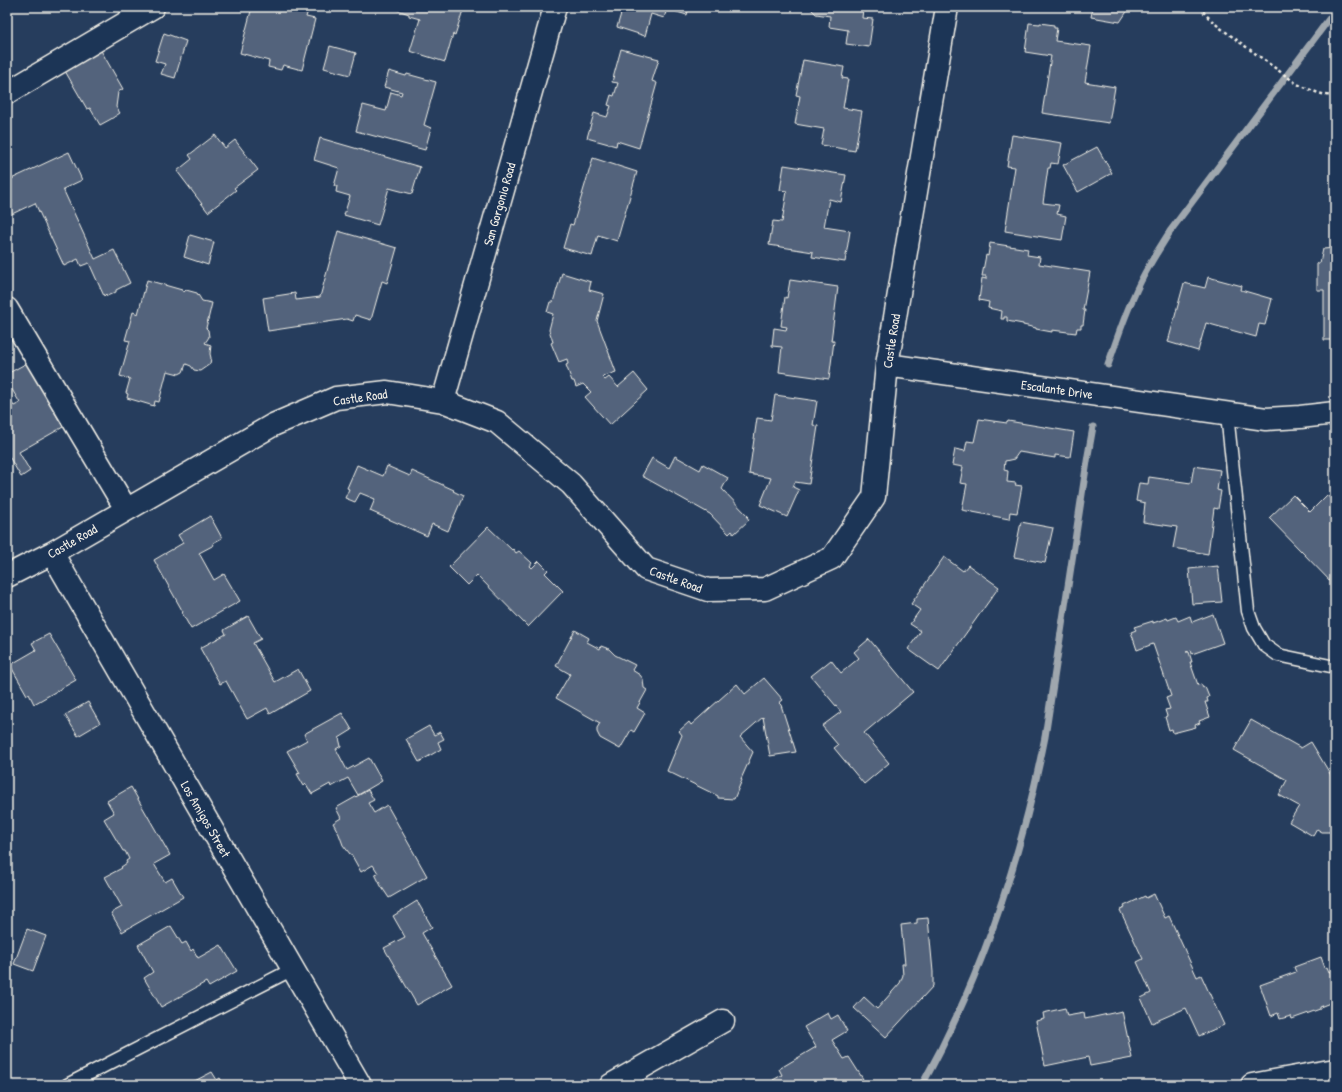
<svg xmlns="http://www.w3.org/2000/svg" width="1342" height="1092" font-family="'Patrick Hand',sans-serif">
<rect width="100%" height="100%" fill="#263d5d"/>
<filter id="ink" filterUnits="userSpaceOnUse"><feTurbulence type="fractalNoise" baseFrequency=".025" numOctaves="2"/><feDisplacementMap in="SourceGraphic" scale="8" xChannelSelector="R" yChannelSelector="G"/><feConvolveMatrix kernelMatrix="1 2 1 2 8 2 1 2 1" color-interpolation-filters="sRGB"/></filter>
<g filter="url(#ink)">
<g fill="none" stroke-linecap="round" stroke-linejoin="round">
<path stroke="#9fa7ae" stroke-width="7" d="M1108 365C1116 342 1123 320 1133 298 1143 274 1157 252 1171 230L1335 11
M922 1085C982 977 1021 858 1045 737L1088 455 1093 427"/>
</g>
<path fill="#52647b" stroke="#f4f1e8" d="M252 7H266L280 11 281 7H309L306 17 315 19 302 70 283 65 281 70 268 67 269 61 240 53Z
M389 7H464L455 35 453 34 445 62 410 51 420 19 409 16V14Z
M623 7H689L687 15 667 9 664 18 651 14 645 36 617 27Z
M809 7H866L865 9H863L862 18 873 19 869 47 846 44 848 30 829 27 830 16 816 14Z
M1093 7H1130L1120 22 1091 17Z
M1029 23 1040 24V23L1054 25V28H1057L1055 41 1091 46 1085 82 1115 87 1109 123 1042 113 1051 56 1025 52Z
M164 33 186 41 175 78 161 74 165 64 155 61Z
M330 46 356 53 350 75 324 68Z
M99 47 123 89 118 92 116 107 120 113 111 119 100 125 90 108 87 109 65 71Z
M621 49 659 59 652 81 657 83 639 148 617 141 616 146 587 138 594 113 607 117 611 106 608 105 611 95 614 96 618 83 612 82Z
M803 60 844 67 842 78 848 79 843 108 862 111 855 151 821 145 824 129 795 124 800 96 796 95Z
M389 71 406 76 407 74 436 82 424 125 431 128 425 150 356 131 363 105 386 111 391 92 401 95 402 92 384 87Z
M215 135 225 148 235 140 258 170 234 188 236 190 208 212 177 171 192 159 189 155Z
M1012 135 1062 143 1058 164 1051 163 1050 168H1048L1043 203 1059 205 1057 214 1066 216 1062 240 1005 231 1015 167 1007 166Z
M320 138 420 167 412 194 389 188 378 225 344 215 350 196 336 192 337 186H334L339 168 314 160Z
M1097 147 1112 173 1078 192 1063 165Z
M69 152 82 180 63 189 95 259 114 250 130 283 116 290V292L107 296 106 294 104 296 89 263 81 266 78 259 64 266 35 203 12 214 7 204V181Z
M593 158 637 172 617 241 598 235 592 256 563 248 570 224 573 225Z
M784 165 846 175 841 202 829 199 824 227 850 231 845 262 812 257 813 252 769 245 773 221 782 222 787 191 780 190Z
M338 231 397 248 387 283 382 281 371 320 355 315 353 321 347 319 268 331 263 298 295 293 296 300 320 297Z
M190 235 214 242 208 265 184 257Z
M990 243 1028 249 1027 255 1040 257 1039 264 1090 272 1083 310H1085L1083 325H1081V328H1077L1076 333 1052 330V332L1036 329V328L1023 325V324L1007 321V317H1004V319H1001L1002 311 988 308 989 302 979 300 982 278 986 279V276H982L986 255 988 256Z
M1335 248V340H1324V290H1317V263H1320L1323 249Z
M562 273 591 282 589 290 604 294 597 321 616 372 602 377 605 380 609 377 618 387 634 373 648 390 610 425 585 397 591 392 583 384 576 387 574 381H572L566 365 568 364 567 359 559 362 551 343 553 342 549 330 553 314 547 312 550 302H553Z
M1208 277 1242 286 1241 290 1272 299 1265 325 1259 324 1256 337 1206 323 1198 351 1168 342 1184 283 1205 288Z
M147 280 182 290V291L184 292 186 290 197 293 202 301 212 303 206 328 208 330 209 337 205 343 211 345 210 354 211 358 210 364 200 371 194 370 191 366 186 364 183 372 179 374 167 371 159 402 155 401 154 406 127 398 128 394 126 393 130 379 120 376 130 341 125 340 133 312 138 314Z
M790 280 838 287 831 341H834L829 379 779 372 782 347 772 346 774 328 786 330 787 327 781 326 785 297 787 298Z
M27 363 63 427 19 452 30 471 21 477 7 453V397L14 406 20 403 7 381V374Z
M775 395 817 401 813 425 818 426 809 484 795 482 793 487 799 490 787 517 760 505 771 478 749 474 757 418 771 420Z
M979 419 1007 423 1008 421 1074 432 1070 457 1055 455V458L1019 452 1014 459 1005 461 1004 470 1008 471 1007 482 1016 483 1015 485 1022 486 1017 513 1010 512 1009 519 962 510 967 484 960 483 963 467 952 465 955 449 965 451 967 441 974 442Z
M675 456 700 470 703 464 728 478 722 489 748 516 747 517 749 520 734 534 732 531 729 534 710 514 642 476 652 458 669 468Z
M357 465 383 476 387 466 410 476 412 471 454 490 453 491 463 496 448 531 432 524 427 536 370 511 375 499 360 493 355 502 345 498 349 489 347 488Z
M1194 466 1220 470 1217 490 1221 491 1218 509 1214 508 1208 554 1173 548 1177 527 1143 522 1145 503 1136 501 1139 483 1148 484 1149 477 1191 483Z
M1293 495 1310 512 1327 495 1335 504 1334 585 1269 518Z
M210 516 222 538 213 543 214 545 199 553 214 580 224 574 240 601 191 629 182 613 183 612 154 560 183 543 178 535Z
M1021 522 1053 528 1045 563 1014 557Z
M488 527 512 550 513 549 516 553 519 551 532 563 530 566 532 568 539 561 548 570 545 573 563 591 528 627 477 575 467 585 449 567Z
M944 557 963 571 968 565 999 587 939 671 908 649 921 631 910 624 920 610 911 604Z
M1218 566 1222 602 1192 604 1189 569Z
M1213 614 1223 643 1192 654 1191 650 1186 652H1189L1192 662H1190L1198 685 1201 684 1203 688 1205 687 1209 697 1207 698 1208 702H1205L1210 717 1199 721 1200 723 1195 725 1196 727 1173 733 1172 729 1169 730 1165 717 1167 716 1165 710 1170 709 1166 698 1171 696 1153 644 1137 650 1131 632 1136 630 1134 627 1153 621V623L1167 618 1168 620 1176 617 1178 621 1190 616 1192 622Z
M248 616 261 639 253 643 275 682 298 669 310 691 270 714 267 708 247 719 226 681 220 684 200 648 226 634 224 630Z
M575 630 589 638 587 642 600 649 601 646 609 649 615 655 635 665 632 670 640 675 643 679 644 688 647 690 637 708 645 713 634 732 631 730 620 749 600 738 597 732V728L600 723 556 698 570 674 556 666Z
M49 634 76 680 34 704 29 694 27 695 10 665 36 650 32 643Z
M869 639 913 692 864 733 889 763 864 784 834 748 838 745 822 726 841 712 811 676 831 660 841 673 859 658 854 652Z
M764 678 783 700 779 703 781 705 796 752 770 756 763 717 740 737 753 752 741 779 742 780 734 799 718 798V796L667 771 682 735 679 731 689 722 691 725 737 684 745 694Z
M88 702 100 723 78 736 65 715Z
M342 713 352 730 339 738 341 746 336 749 347 770 369 758 382 781 358 795 348 778 331 787 330 784 312 794 306 784 304 786 297 774 300 773 287 751 307 740 304 734Z
M1251 720 1301 748 1311 742 1335 782V832H1322L1317 829 1313 836 1289 822 1299 806 1279 795 1287 780 1234 750Z
M429 726 434 735 440 732 444 739 438 742 441 749 419 762 406 739Z
M131 787 170 855 154 864 165 882 172 878 183 897 122 932 111 913 122 907 105 877 122 868 121 867 127 863 126 861 129 859 125 851H123L104 819 114 813 107 801Z
M368 790 374 800 368 803 374 813 387 805 427 876 389 898 381 886 375 874 378 873 373 865 361 872 351 854H350L343 845 339 834 333 823 341 818 336 808Z
M1154 894 1165 918 1169 916 1197 977 1201 975 1224 1025 1199 1036 1186 1008 1152 1023 1141 998 1151 993 1137 962 1143 959 1120 910 1125 908 1124 906 1145 896 1146 898Z
M417 901 432 927 422 933 452 985 417 1005 384 948 405 937 393 916Z
M928 918 933 972V986L886 1037 854 1008 864 997 877 1009 900 983 903 975 902 964H905L901 925 917 923V919Z
M171 926 182 944 186 942 191 951 193 949 198 958 221 945 237 971 209 987 206 982 161 1007 144 978 153 972 138 945Z
M27 929 46 936 33 971 14 964Z
M1321 957 1325 968 1327 967 1329 972 1335 970V1001L1320 1007V1009L1292 1019 1291 1016 1280 1019 1278 1013 1271 1016 1260 985 1296 972 1294 967Z
M1065 1008 1067 1016 1084 1013 1085 1019 1122 1011 1132 1058 1090 1066 1088 1057 1045 1066 1036 1021 1044 1019 1043 1013Z
M828 1013 831 1019 838 1015 847 1031 832 1040 844 1059 849 1057 863 1079 853 1085H776L773 1080 782 1075 779 1069 816 1047 804 1027Z
M212 1072 217 1080 220 1078 224 1085H187Z"/>
<g fill="none" stroke-linecap="round" stroke-linejoin="round">
<defs>
<path id="lane" d="M1227 414 1248 611 1254 628 1264 645 1278 655 1335 667
M67 1085 293 969"/>
<path id="street" d="M7 93 153 7
M7 309 126 509
M887 365 1266 419 1300 417 1335 413
M443 401 555 7
M52 553 360 1085
M7 576 52 553 273 425 336 398 387 392 443 401 497 422 571 484 646 569 708 590 765 589 832 558 874 497 887 365 947 7
M611 1085 723 1021
M1252 1085 1335 1070"/>
</defs>
<use href="#lane" stroke="#f4f1e8" stroke-width="15"/>
<use href="#street" stroke="#f4f1e8" stroke-width="25"/>
<path stroke="#f4f1e8" stroke-width="2.5" stroke-dasharray="3 3" stroke-linecap="butt" d="M1199 7 1208 17 1219 27 1297 84 1318 93 1335 97"/>
<use href="#lane" stroke="#1d3557" stroke-width="12"/>
<use href="#street" stroke="#1d3557" stroke-width="22"/>
</g>
</g>
<g text-anchor="middle" dominant-baseline="central" stroke-width="4" stroke-linejoin="round" paint-order="stroke">
<g font-size="13" fill="#f4f1e8" stroke="#1d3557">
<text transform="translate(499 204) rotate(-74)">San Gorgonio Road</text>
<text transform="translate(891 341) rotate(-81)">Castle Road</text>
<text transform="translate(1057 389) rotate(8)">Escalante Drive</text>
<text transform="translate(360 397) rotate(-8)">Castle Road</text>
<text transform="translate(72 541) rotate(-30)">Castle Road</text>
<text transform="translate(676 579) rotate(20)">Castle Road</text>
<text transform="translate(206 819) rotate(60)">Los Amigos Street</text>
</g>
</g>
<rect width="1342" height="1092" fill="none" stroke="#1d3557" stroke-width="24"/>
<rect x="12" y="12" width="1318" height="1068" fill="none" stroke="#f4f1e8" stroke-width="1.5" filter="url(#ink)"/>
</svg>
